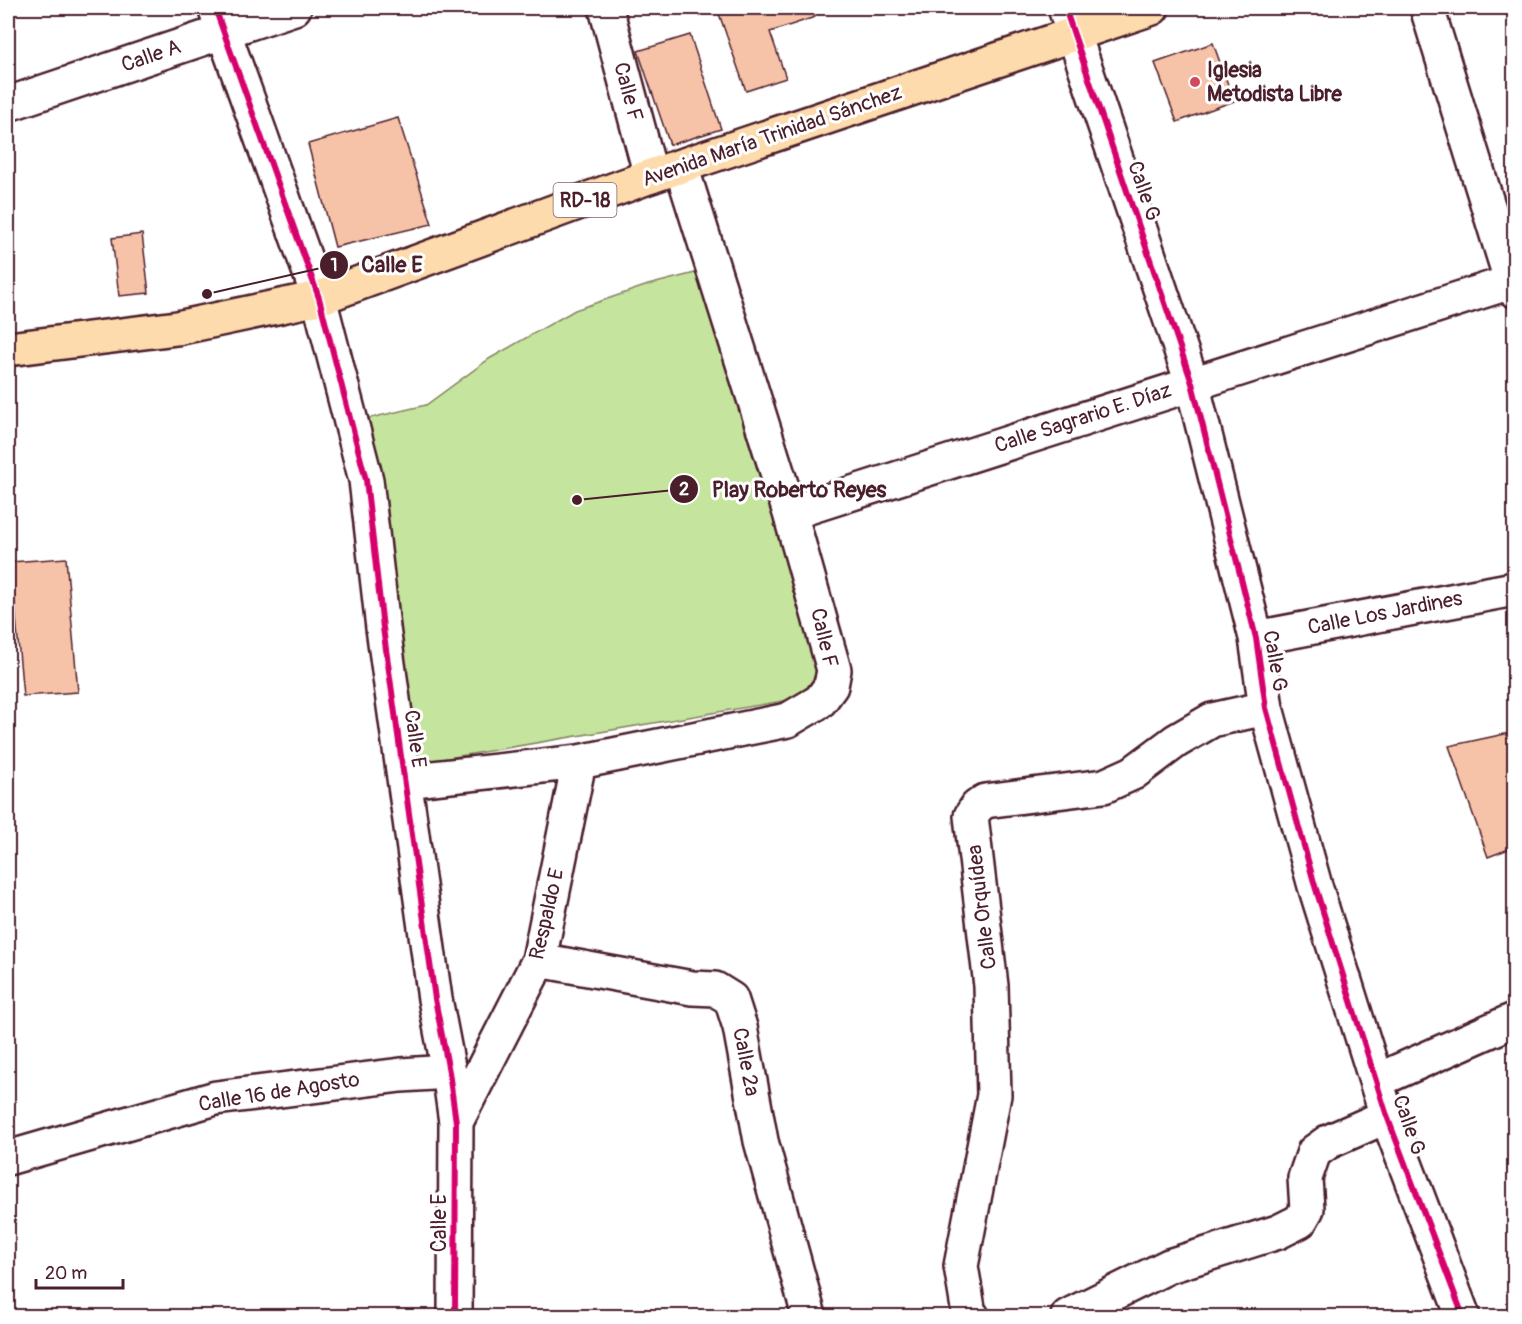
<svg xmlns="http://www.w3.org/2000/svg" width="1522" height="1324" font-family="Pangolin,sans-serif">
<rect width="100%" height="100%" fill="#fff"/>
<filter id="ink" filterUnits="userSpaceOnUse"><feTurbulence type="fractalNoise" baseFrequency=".0167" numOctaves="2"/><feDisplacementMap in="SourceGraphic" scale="12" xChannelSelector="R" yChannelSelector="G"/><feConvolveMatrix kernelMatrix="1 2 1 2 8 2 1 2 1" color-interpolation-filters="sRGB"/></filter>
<g filter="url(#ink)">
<path fill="#c5e59e" stroke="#888264" stroke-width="1.5" d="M699 272 816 646C819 674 816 682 794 699L418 763 381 518 384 482 366 419 426 405 489 359 575 310 648 285Z"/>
<path fill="#f7c3a8" stroke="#4a1f2b" stroke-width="1.5" d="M717 8H812L815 17 770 32 786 78 746 91Z
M690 35 721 129 670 145 638 51Z
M1213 43 1234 101 1177 122 1155 63Z
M398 118 432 224 335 247 308 144Z
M142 234 149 293 119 296 112 238Z
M66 558 78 692 23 696 11 562Z
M1514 732V847L1488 857 1449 746Z"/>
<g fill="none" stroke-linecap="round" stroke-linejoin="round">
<defs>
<path id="minor" d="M215 8 319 298 366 480 383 628 435 999 449 1072 456 1122 455 1316
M606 8 651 176
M1065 8 1192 383 1256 638 1266 708 1315 886 1387 1116 1463 1316
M1427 8 1514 290
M8 104 294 8
M790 513 1514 281
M1256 638 1514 589
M405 781 579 762 788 720 820 701 831 686 834 670 790 513 681 166
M539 960 692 988 715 989 731 999 740 1027 761 1141 809 1316
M1376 1081 1514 1020
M456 1122 539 960 579 762
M8 1158 216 1098 401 1075 449 1072
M972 1316 969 1314 961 1266 994 1095 991 986 971 816 977 807 985 801 1104 786 1133 773 1176 741 1212 720 1266 708
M1068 1316 1169 1266 1278 1232 1300 1221 1307 1209 1305 1178 1314 1152 1328 1142 1387 1116"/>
<path id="major" d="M8 349 177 328 319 298 651 176 1152 8"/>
</defs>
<use href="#minor" stroke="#4a1f2b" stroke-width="38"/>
<use href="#major" stroke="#4a1f2b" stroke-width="38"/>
<use href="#minor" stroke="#fff" stroke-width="33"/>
<use href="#major" stroke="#fedbac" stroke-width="33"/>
<defs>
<path id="cycleway" d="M215 8 319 298 366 480 383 628 435 999 449 1072 456 1122 455 1316
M1065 8 1192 383 1256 638 1266 708 1315 886 1387 1116 1463 1316"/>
</defs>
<use href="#cycleway" stroke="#fff" stroke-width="10"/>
<use href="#cycleway" stroke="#d6006c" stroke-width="6"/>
</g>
</g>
<circle fill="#d1495b" stroke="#fff" stroke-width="2" cx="1195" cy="82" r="6"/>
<g text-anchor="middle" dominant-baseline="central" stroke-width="6" stroke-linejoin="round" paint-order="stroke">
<rect fill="#fff" stroke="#80626b" stroke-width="1.5" x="553.5" y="183" width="63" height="34" rx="4.5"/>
<g font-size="20" font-weight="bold" fill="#4a1f2b">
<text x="585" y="200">RD-18</text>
</g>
<g font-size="21" fill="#4a1f2b" stroke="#fff">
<text transform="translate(151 56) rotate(-19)">Calle A</text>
<text transform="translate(628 92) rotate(75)">Calle F</text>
<text transform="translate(772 136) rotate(-19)">Avenida María Trinidad Sánchez</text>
<text transform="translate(1144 191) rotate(71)">Calle G</text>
<text transform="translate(1083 418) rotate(-18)">Calle Sagrario E. Díaz</text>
<text transform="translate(1385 613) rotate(-11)">Calle Los Jardines</text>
<text transform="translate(824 638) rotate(77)">Calle F</text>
<text transform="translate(1275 661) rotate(80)">Calle G</text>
<text transform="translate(415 739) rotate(82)">Calle E</text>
<text transform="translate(982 907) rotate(-97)">Calle Orquídea</text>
<text transform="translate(547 914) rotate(-77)">Respaldo E</text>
<text transform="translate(746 1062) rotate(79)">Calle 2ª</text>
<text transform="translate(279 1092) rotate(-9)">Calle 16 de Agosto</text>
<text transform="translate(1409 1125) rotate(71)">Calle G</text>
<text transform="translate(439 1223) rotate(-90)">Calle E</text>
</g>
<g font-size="21" font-weight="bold" fill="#4a1f2b" stroke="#fff" text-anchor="start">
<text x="1207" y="70">Iglesia<tspan x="1207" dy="24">Metodista Libre</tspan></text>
</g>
</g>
<path fill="none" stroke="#4a1f2b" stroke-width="2" d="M207 294L334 265M577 500L684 489"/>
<g fill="#4a1f2b" stroke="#fff" stroke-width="2">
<circle cx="207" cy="294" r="6"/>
<circle cx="577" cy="500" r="6"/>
<circle cx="334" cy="265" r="15"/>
<circle cx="684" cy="489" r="15"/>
</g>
<g font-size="18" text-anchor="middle" font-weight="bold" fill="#fff">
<text x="334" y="271">1</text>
<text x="684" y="495">2</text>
</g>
<g font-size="22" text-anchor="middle" font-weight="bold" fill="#4a1f2b" stroke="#fff" stroke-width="6" stroke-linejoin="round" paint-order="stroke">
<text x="392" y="272">Calle E</text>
<text x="799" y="497">Play Roberto Reyes</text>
</g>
<rect width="1522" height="1324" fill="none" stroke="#fff" stroke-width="30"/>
<rect x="15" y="15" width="1492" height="1294" fill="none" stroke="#4a1f2b" stroke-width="2" filter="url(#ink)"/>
<path d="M36 1279v9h87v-9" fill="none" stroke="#4a1f2b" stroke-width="3"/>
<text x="45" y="1279" font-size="18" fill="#4a1f2b" stroke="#ffffff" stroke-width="4.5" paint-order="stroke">20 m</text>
</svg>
